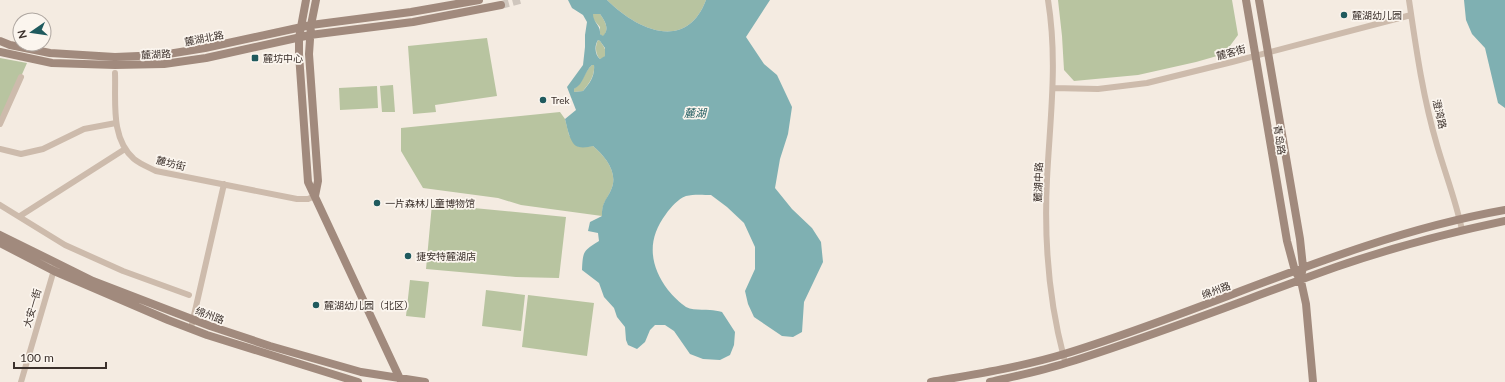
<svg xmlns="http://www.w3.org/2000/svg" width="1505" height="382" font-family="Lato,'Noto Sans SC',sans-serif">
<rect width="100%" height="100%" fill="#f4ebe1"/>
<path fill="#b8c4a0" d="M607 0H706C686 53 636 29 607 0Z
M1058 0H1232L1238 35 1224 54 1196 62 1138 75 1074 81 1064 70 1062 36Z
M593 14H600C605 21 610 29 603 37L600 34V27L593 19Z
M487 38 497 96 435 105 436 112 413 114 408 46Z
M598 40 600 41C604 47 608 51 604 58L600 59C595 54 595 46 598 40Z
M0 58 27 63 0 124Z
M592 65H594C595 76 589 83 583 91L574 92V89C584 82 583 73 592 65Z
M393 85 395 112H382L380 86Z
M377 86 378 108 340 110 339 88Z
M560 112 565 119 569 135 579 147 593 146C605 156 619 173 611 190 606 201 602 203 602 216L521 205 498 198 423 188 401 151V128Z
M432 204 566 217 559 278 516 277 426 269Z
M410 280 429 282 425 318 406 316Z
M486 290 525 295 521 331 482 326Z
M528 295 594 303 587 356 522 347Z"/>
<path fill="#7fb0b2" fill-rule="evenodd" d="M568 0H607C636 29 686 53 706 0H770L746 37 764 64 777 75 792 107 788 134 780 159 775 188 792 209 812 228 821 242 823 262 804 302 802 332 793 337 782 336 754 317 748 304 745 291 755 269V247L744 223 727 207 711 195C704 195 694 194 686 196 678 199 671 207 666 214 647 239 649 265 668 290 673 296 680 303 686 307 693 311 702 309 710 310 714 310 718 311 722 312L735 332 734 345 730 355 720 360 703 359 690 354 674 331 665 325H655L650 330 645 342 637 349 628 345 626 340 625 327 617 317 614 308 604 297 599 283 582 270C583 251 583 251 599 241L598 233 588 231 590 222 602 216C602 202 606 201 611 190 619 173 605 156 593 146 589 147 583 148 579 147 570 146 567 126 565 119L576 110 567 87 583 65 585 47V35L587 22 583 15 572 8ZM593 14H600C605 21 610 29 603 36L600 34C601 25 593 23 593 14ZM598 40 600 41 605 48V56L600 59C595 55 594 46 598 40ZM592 65H594C595 76 590 83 583 91L574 92V89C584 84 584 72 592 65Z
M1464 0H1505V108L1498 103 1485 48 1472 34 1466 20Z"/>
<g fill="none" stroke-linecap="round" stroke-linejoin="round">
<path stroke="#cfc6bd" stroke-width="8" stroke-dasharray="8 4" stroke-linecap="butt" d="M501 5 520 0"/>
<path stroke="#cdbbac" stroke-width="6" d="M1048 0C1058 62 1050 118 1047 179 1044 238 1049 301 1064 358
M1409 0C1416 48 1423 98 1437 145 1445 173 1456 201 1462 230
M115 73C116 101 110 138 134 159 140 164 148 167 156 171L297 199H308L315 196
M1053 88 1098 89 1147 83 1232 62 1411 15
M0 124 21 77
M0 149 21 154 43 149 84 129 116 123
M0 205 65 245 123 271 189 295
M20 216 125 149
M192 324 224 184
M21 382 56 263"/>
<path stroke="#a18a7d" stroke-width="8" d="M306 0 299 38V54L308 182 401 381
M1246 0 1287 241 1295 271 1301 281 1306 304 1313 382
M1259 0 1300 239 1303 267 1302 272
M0 41 10 45 50 53 115 57 162 55 205 48 311 25 411 12 479 0
M0 52 52 63 115 65 164 64 206 58 310 35 413 22 501 5
M315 196 318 181 309 54 311 25 316 0
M0 235 93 281 210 326 270 346 361 372 425 382
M0 243 54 271 168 320 207 335 358 382
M931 382C976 374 1021 367 1064 354 1212 309 1352 237 1505 210
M990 382C1016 376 1041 371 1066 363 1157 335 1246 299 1336 267 1391 248 1448 233 1505 221"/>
</g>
<g fill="#1f5a5e" stroke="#fbf5ee" stroke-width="1.5">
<circle cx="1344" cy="15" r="4"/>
<rect x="251" y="54" width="8" height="8" rx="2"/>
<circle cx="543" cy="100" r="4"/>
<circle cx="377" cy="203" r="4"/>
<circle cx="408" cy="256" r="4"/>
<circle cx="316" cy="305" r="4"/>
</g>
<g text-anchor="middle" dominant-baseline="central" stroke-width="3.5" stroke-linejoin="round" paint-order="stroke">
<g font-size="10" fill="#3b302b" stroke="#fbf5ee" text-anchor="start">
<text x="1352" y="15">麓湖幼儿园</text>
<text x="263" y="58">麓坊中心</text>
<text x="551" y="100">Trek</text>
<text x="385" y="203">一片森林儿童博物馆</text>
<text x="416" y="256">捷安特麓湖店</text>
<text x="324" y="305">麓湖幼儿园（北区）</text>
</g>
<g font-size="10" fill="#3b302b" stroke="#fbf5ee">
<text transform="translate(204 38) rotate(-11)">麓湖北路</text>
<text transform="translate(1231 52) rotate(-15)">麓客街</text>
<text transform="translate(156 54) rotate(-3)">麓湖路</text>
<text transform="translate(1440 114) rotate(77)">澄湾路</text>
<text transform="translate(1280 140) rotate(81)">青岛路</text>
<text transform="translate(171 163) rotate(14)">麓坊街</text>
<text transform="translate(1038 182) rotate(-88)">麓湖中路</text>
<text transform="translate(1216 290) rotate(-20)">绵州路</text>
<text transform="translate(32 308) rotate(-74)">大安一街</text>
<text transform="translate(210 315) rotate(20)">绵州路</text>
</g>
<g font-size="11" font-style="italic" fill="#1f5a5e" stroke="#fbf5ee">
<text x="695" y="112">麓湖</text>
</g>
</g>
<g transform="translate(32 32) rotate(257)"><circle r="19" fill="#fbf5ee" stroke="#aea6a0"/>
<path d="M0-3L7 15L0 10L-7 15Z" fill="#1f5a5e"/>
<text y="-6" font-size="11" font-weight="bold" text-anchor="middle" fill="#3b302b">N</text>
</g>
<path d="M14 362v6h92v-6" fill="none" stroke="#3b302b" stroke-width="2"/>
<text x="20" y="362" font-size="12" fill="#3b302b" stroke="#fbf5ee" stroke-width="3" paint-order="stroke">100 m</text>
</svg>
